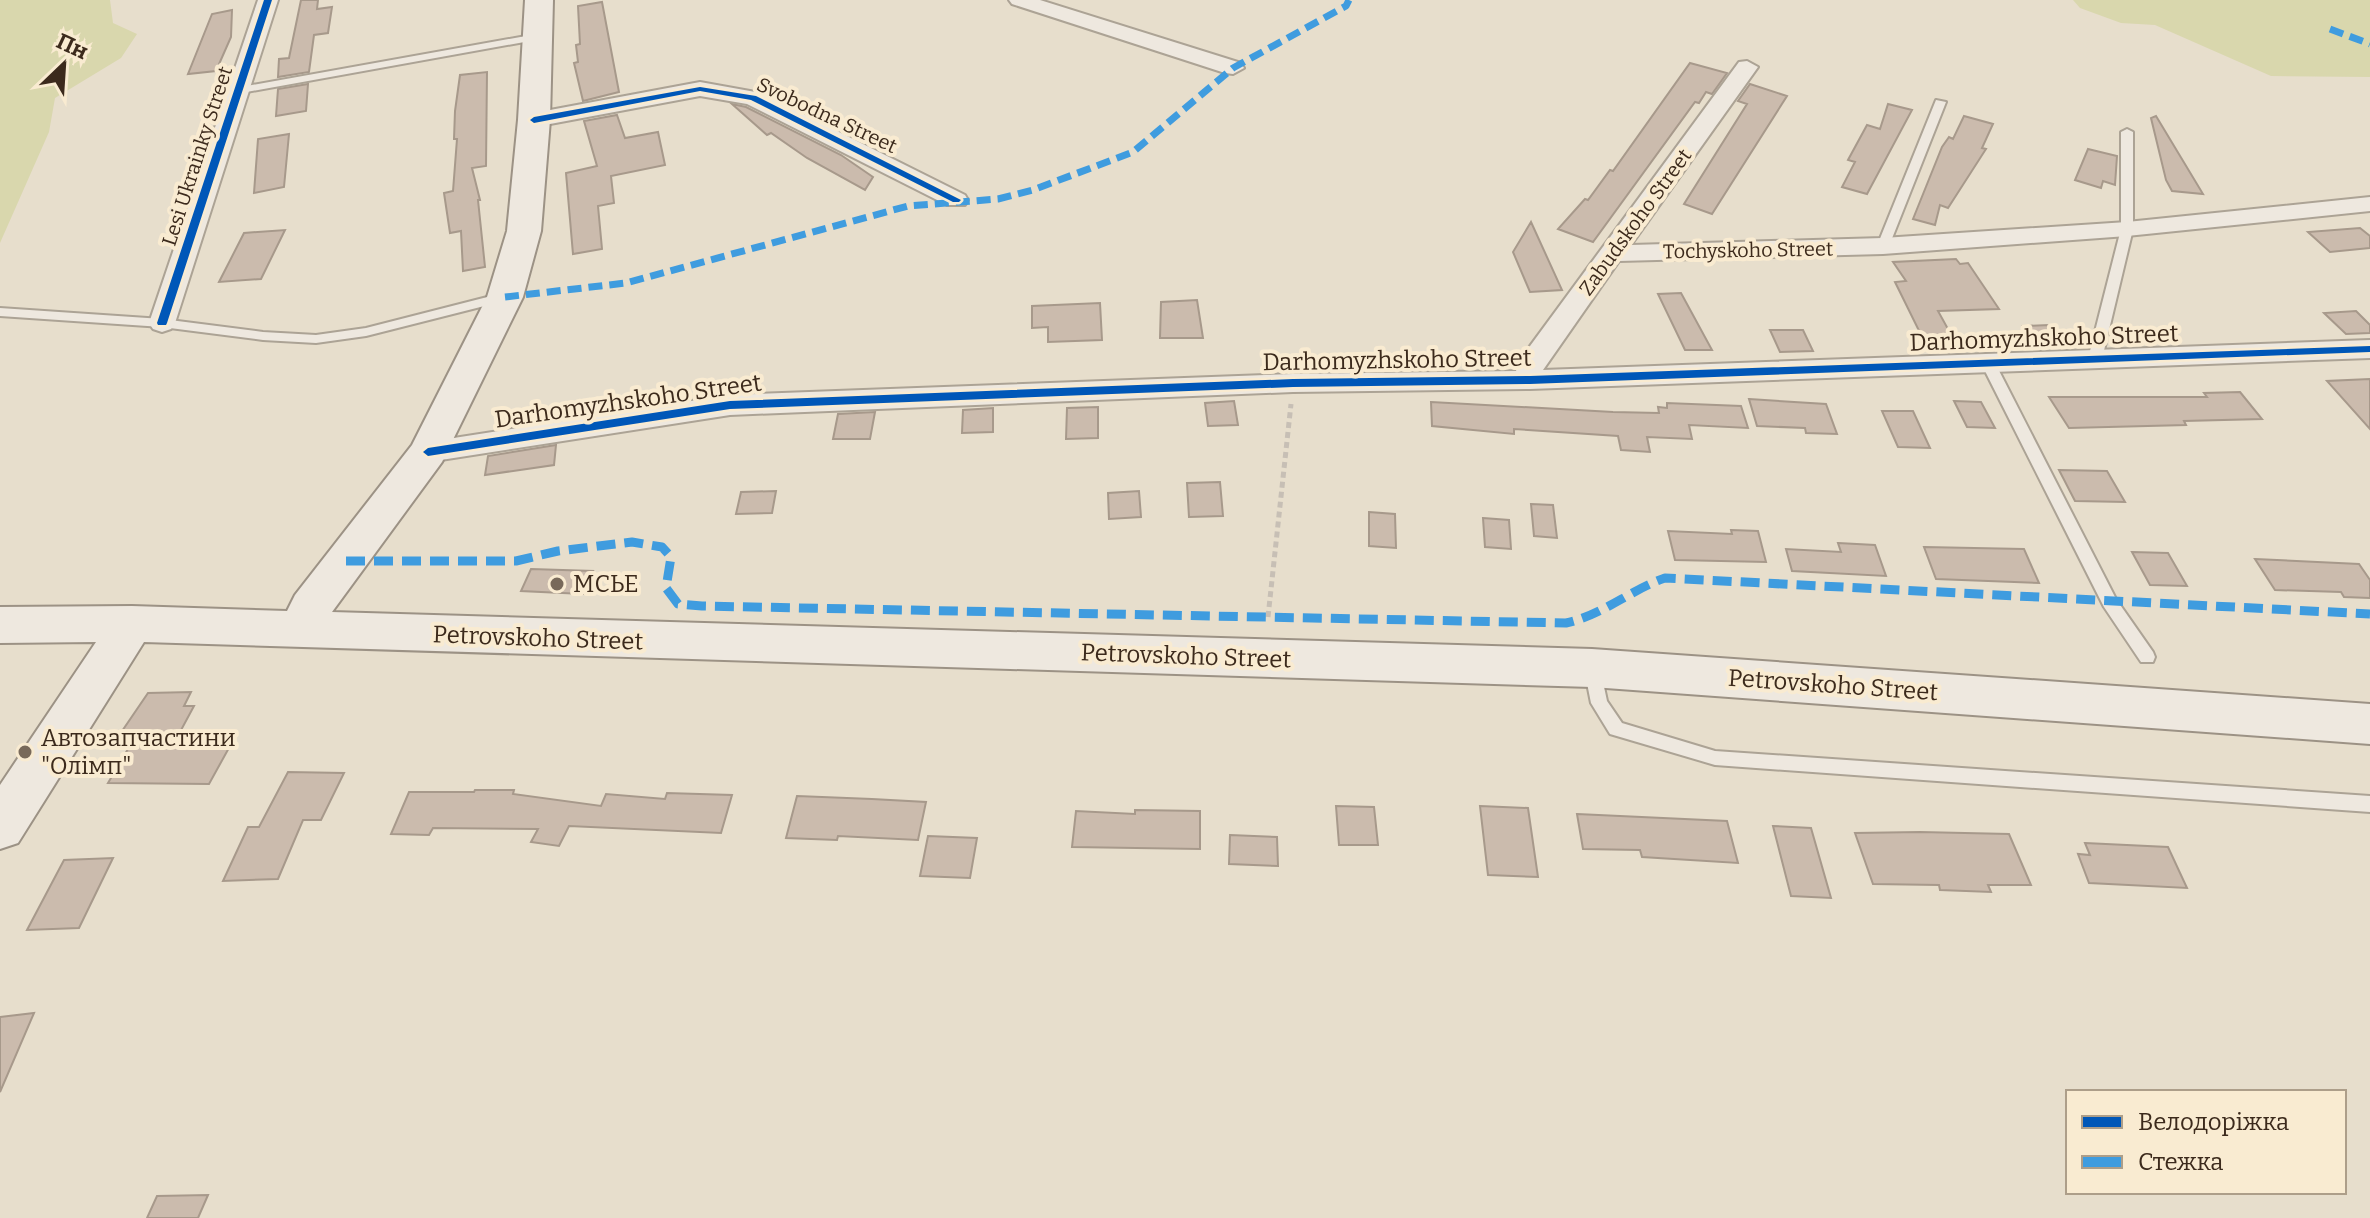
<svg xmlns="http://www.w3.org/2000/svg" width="2370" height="1218" font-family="Bitter,serif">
<rect width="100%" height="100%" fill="#e7decc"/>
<path fill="#d9d7ad" d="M0 0H110L113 23 137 34 121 58 55 98 49 132 0 243Z
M2073 0H2370V77L2271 76 2155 25 2121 23 2080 8Z"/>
<path fill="#cbbbad" stroke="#a7998b" stroke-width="2" d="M301 0H318L317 9 332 7 328 33 314 35 309 72 278 77 279 59 289 58Z
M602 2 619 92 583 101 574 63 578 62 576 45 580 44 578 6Z
M232 10 231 37 216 71 188 74 212 14Z
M1690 63 1727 73 1712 94 1706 92 1699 103 1695 102 1593 242 1558 229 1585 199 1588 200 1610 170 1613 171Z
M487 72 486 166 472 168 480 200H478L485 267 463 271 461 231 450 233 444 193 453 191 457 139H454L455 111 460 75Z
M308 84 306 111 276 116 278 89Z
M1750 84 1787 96 1712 214 1684 204 1747 104 1738 101Z
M732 104 746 107 841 155 873 177 865 190 807 158 771 133 767 135Z
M1888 104 1912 110 1867 194 1842 187 1855 162 1848 160 1867 125 1880 129Z
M617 115 625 138 658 132 665 165 611 176 614 203 598 206 602 249 573 254 566 173 597 166 584 121Z
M1964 116 1993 124 1982 148 1986 149 1948 208 1940 205 1935 225 1913 219 1942 147 1949 137 1953 139Z
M2156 116 2203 194 2172 191 2166 180 2151 118Z
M289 134 284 187 254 193 258 139Z
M2088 149 2117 156 2115 185 2103 181 2101 188 2075 180Z
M1531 222 1562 290 1530 292 1513 252Z
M2360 228 2370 236V248L2330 252 2308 232Z
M285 230 261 279 219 282 244 233Z
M1956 259 1960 264 1968 263 1999 309 1938 311 1959 349H1928L1895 282 1906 281 1893 262Z
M1681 293 1712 350H1685L1658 294Z
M1197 300 1203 338H1160L1161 302Z
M1100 303 1102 340 1048 342V327L1032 328V306Z
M2356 311 2370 325V333L2346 334 2324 313Z
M2049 325 2064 346 2036 347 2023 326Z
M1770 330H1803L1813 351 1780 352Z
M2370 379V429L2327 381Z
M2240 392 2262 419 2184 421 2186 425 2069 428 2049 397H2207L2204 393Z
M1749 399 1826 404 1837 434 1806 433 1805 428 1757 426Z
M1234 401 1238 425 1208 426 1205 403Z
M1954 401 1981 402 1995 428 1967 427Z
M1431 402 1613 412 1659 413 1658 407 1667 408V403L1741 406 1748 428 1689 425 1692 439 1647 437 1650 452 1621 450 1618 436 1514 429V434L1432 426Z
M1098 407V438L1066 439 1067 408Z
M993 408V432L962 433 963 410Z
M1882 411H1913L1930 448 1898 447Z
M875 412 870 439H833L838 414Z
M556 445 554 465 485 475 488 456Z
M2059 470 2107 471 2125 502 2075 501Z
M1220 482 1223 516 1189 517 1187 483Z
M776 491 772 513 736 514 741 492Z
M1139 491 1141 517 1109 519 1108 493Z
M1531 504 1553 505 1557 538 1534 536Z
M1369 512 1395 514 1396 548 1369 546Z
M1483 518 1509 520 1511 549 1485 547Z
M1731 530 1758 531 1766 562 1675 560 1668 531 1732 534Z
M1838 543 1875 545 1886 576 1792 571 1786 549 1841 552Z
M1924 547 2024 549 2039 583 1936 579Z
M2132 552 2168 553 2187 586 2150 585Z
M2255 559 2359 564 2370 580V598L2344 597 2341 592 2275 590Z
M531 569 593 571 583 594 521 591Z
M191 692 184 706H194L173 745 230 746 209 784 108 783 135 737H118L148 693Z
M288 772 344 773 321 820H303L278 879 223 881 248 827H259Z
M475 790H514L513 794 601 806 606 794 665 799 667 793 732 795 721 833 569 826 559 846 531 842 538 829 433 828 429 835 391 834 409 792H474Z
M797 796 872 799 926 802 918 840 838 836 837 840 786 838Z
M1336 806 1374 807 1378 845H1339Z
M1480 806 1528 808 1538 877 1488 875Z
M1135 810 1200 811V849L1072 847 1076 811 1135 814Z
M1577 814 1727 821 1738 863 1642 857 1640 850 1583 849Z
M1773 826 1811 828 1831 898 1791 896Z
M1920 832 2009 834 2031 885H1988L1991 892 1940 890 1939 885 1873 884 1855 833Z
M1230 835 1277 837 1278 866 1229 864Z
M928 836 977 838 970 878 920 876Z
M2085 843 2168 847 2187 888 2089 883 2078 854 2090 855Z
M113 858 79 928 27 930 64 860Z
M34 1013 0 1092V1017Z
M208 1195 198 1218H147L157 1196Z"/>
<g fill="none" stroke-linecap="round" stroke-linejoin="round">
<defs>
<path id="lane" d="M537 34 541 35V39L241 93 236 90 241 87Z
M1936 100 1946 102 1889 246 1883 250 1879 249 1877 246Z
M2127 129 2133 132V229L2102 359 2095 364 2088 359 2121 229V132Z
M503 293 509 297 508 300 366 336 316 343 263 340 162 327 0 316V308L162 319 263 332 316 335 366 328Z
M1987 356 1994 361 2116 599 2153 652 2155 657 2153 662H2141L2104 607 1980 361Z
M1592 661 1598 663 1600 668 1607 701 1622 723 1715 751 2370 796V812L1715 765 1610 734 1591 703 1584 668 1586 663Z"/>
<path id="street" d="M258 0H278L175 323 171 329 162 332 153 329 149 323Z
M1009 0H1040L1241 63 1244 68 1233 74 1225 73 1012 4Z
M1747 61 1758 67 1631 245 1883 238 2127 222 2370 197V211L2127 236 1883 254 1619 261 1543 370 2370 340V358L1530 389 1293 392 730 415 428 462 418 459 414 452 418 445 428 442 730 395 1293 374 1516 371 1519 361 1739 62Z
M700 82 761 93 965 195 968 200 965 205H947L747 104 700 96 534 127 526 125 523 120 526 115 534 113Z"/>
<path id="secondary" d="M525 0H553L550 120 541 231 523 297 442 462 332 612 1592 649 2370 704V744L1592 687 144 642 18 843 0 849V785L96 642 0 643V607L132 606 287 611 295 595 412 445 487 297 507 231 518 120Z"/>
</defs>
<use href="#lane" stroke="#aca395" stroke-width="4"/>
<use href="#street" stroke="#aca395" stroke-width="4"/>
<use href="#secondary" stroke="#9c9285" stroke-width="4"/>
<path stroke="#c7bfb5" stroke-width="5" stroke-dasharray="6 4" stroke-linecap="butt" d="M1268 617 1291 404"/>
<use href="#lane" fill="#eee8df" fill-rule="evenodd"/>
<use href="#street" fill="#eee8df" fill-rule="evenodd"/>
<use href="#secondary" fill="#eee8df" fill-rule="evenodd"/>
<path stroke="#3f9cdf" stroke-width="7" stroke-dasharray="14 7" stroke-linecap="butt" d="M2330 29 2370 44
M505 297 626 283 908 206 998 199 1033 190 1133 152 1233 68 1346 6 1349 0"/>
<path stroke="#3f9cdf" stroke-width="9" stroke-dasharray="19 9" stroke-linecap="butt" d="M346 561H516L558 551 632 542 662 547 671 557 666 588 678 604 702 606 1566 623C1603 615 1630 590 1665 578L2370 614"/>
<defs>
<path id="cycleway" d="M264 0H272L167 323 166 325H158L157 323Z
M700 87 756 96 961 200 959 202H953L751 100 700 91 534 123 530 120 534 117Z
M2370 346V352L1530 384 1293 387 730 409 428 456 423 452 428 448 730 401 1293 379 1530 376Z"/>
</defs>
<use href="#cycleway" stroke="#f9ebd1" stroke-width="5"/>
<use href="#cycleway" fill="#0057b8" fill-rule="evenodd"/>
</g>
<g fill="#78695a" stroke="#f9ebd1" stroke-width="3">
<circle cx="557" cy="584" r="8"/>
<circle cx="25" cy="752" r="8"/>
</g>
<g text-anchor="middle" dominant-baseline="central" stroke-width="8" stroke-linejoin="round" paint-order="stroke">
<g font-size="20" fill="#3c2a1c" stroke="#f9ebd1">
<text transform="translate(827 115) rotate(25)">Svobodna Street</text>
<text transform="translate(197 156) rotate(-72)">Lesi Ukrainky Street</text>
<text transform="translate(1635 222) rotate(-54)">Zabudskoho Street</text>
<text transform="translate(1748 250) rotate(-1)">Tochyskoho Street</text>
</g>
<g font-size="24" fill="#3c2a1c" stroke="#f9ebd1">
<text transform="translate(2044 338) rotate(-2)">Darhomyzhskoho Street</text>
<text transform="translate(1397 360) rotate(-1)">Darhomyzhskoho Street</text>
<text transform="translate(628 401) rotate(-8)">Darhomyzhskoho Street</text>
<text transform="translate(538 638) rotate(2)">Petrovskoho Street</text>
<text transform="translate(1186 656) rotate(2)">Petrovskoho Street</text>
<text transform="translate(1833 685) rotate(4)">Petrovskoho Street</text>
</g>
<g font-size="24" fill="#3c2a1c" stroke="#f9ebd1" text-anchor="start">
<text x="573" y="584">МСЬЕ</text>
<text x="41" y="738">Автозапчастини<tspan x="41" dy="28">"Олімп"</tspan></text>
</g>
</g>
<rect x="2066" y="1090" width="280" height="104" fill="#f9ebd1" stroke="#ad9e89" stroke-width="2"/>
<rect x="2082" y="1116" width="40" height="12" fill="#0057b8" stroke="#ad9e89" stroke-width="2"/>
<text x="2138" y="1130" font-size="24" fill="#3c2a1c">Велодоріжка</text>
<rect x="2082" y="1156" width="40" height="12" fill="#3f9cdf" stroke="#ad9e89" stroke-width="2"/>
<text x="2138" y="1170" font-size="24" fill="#3c2a1c">Стежка</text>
<g transform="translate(64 64) rotate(25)" stroke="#f9ebd1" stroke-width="6" paint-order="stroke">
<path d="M0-6L14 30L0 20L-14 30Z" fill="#3c2a1c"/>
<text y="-12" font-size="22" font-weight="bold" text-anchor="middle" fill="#3c2a1c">Пн</text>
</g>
</svg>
